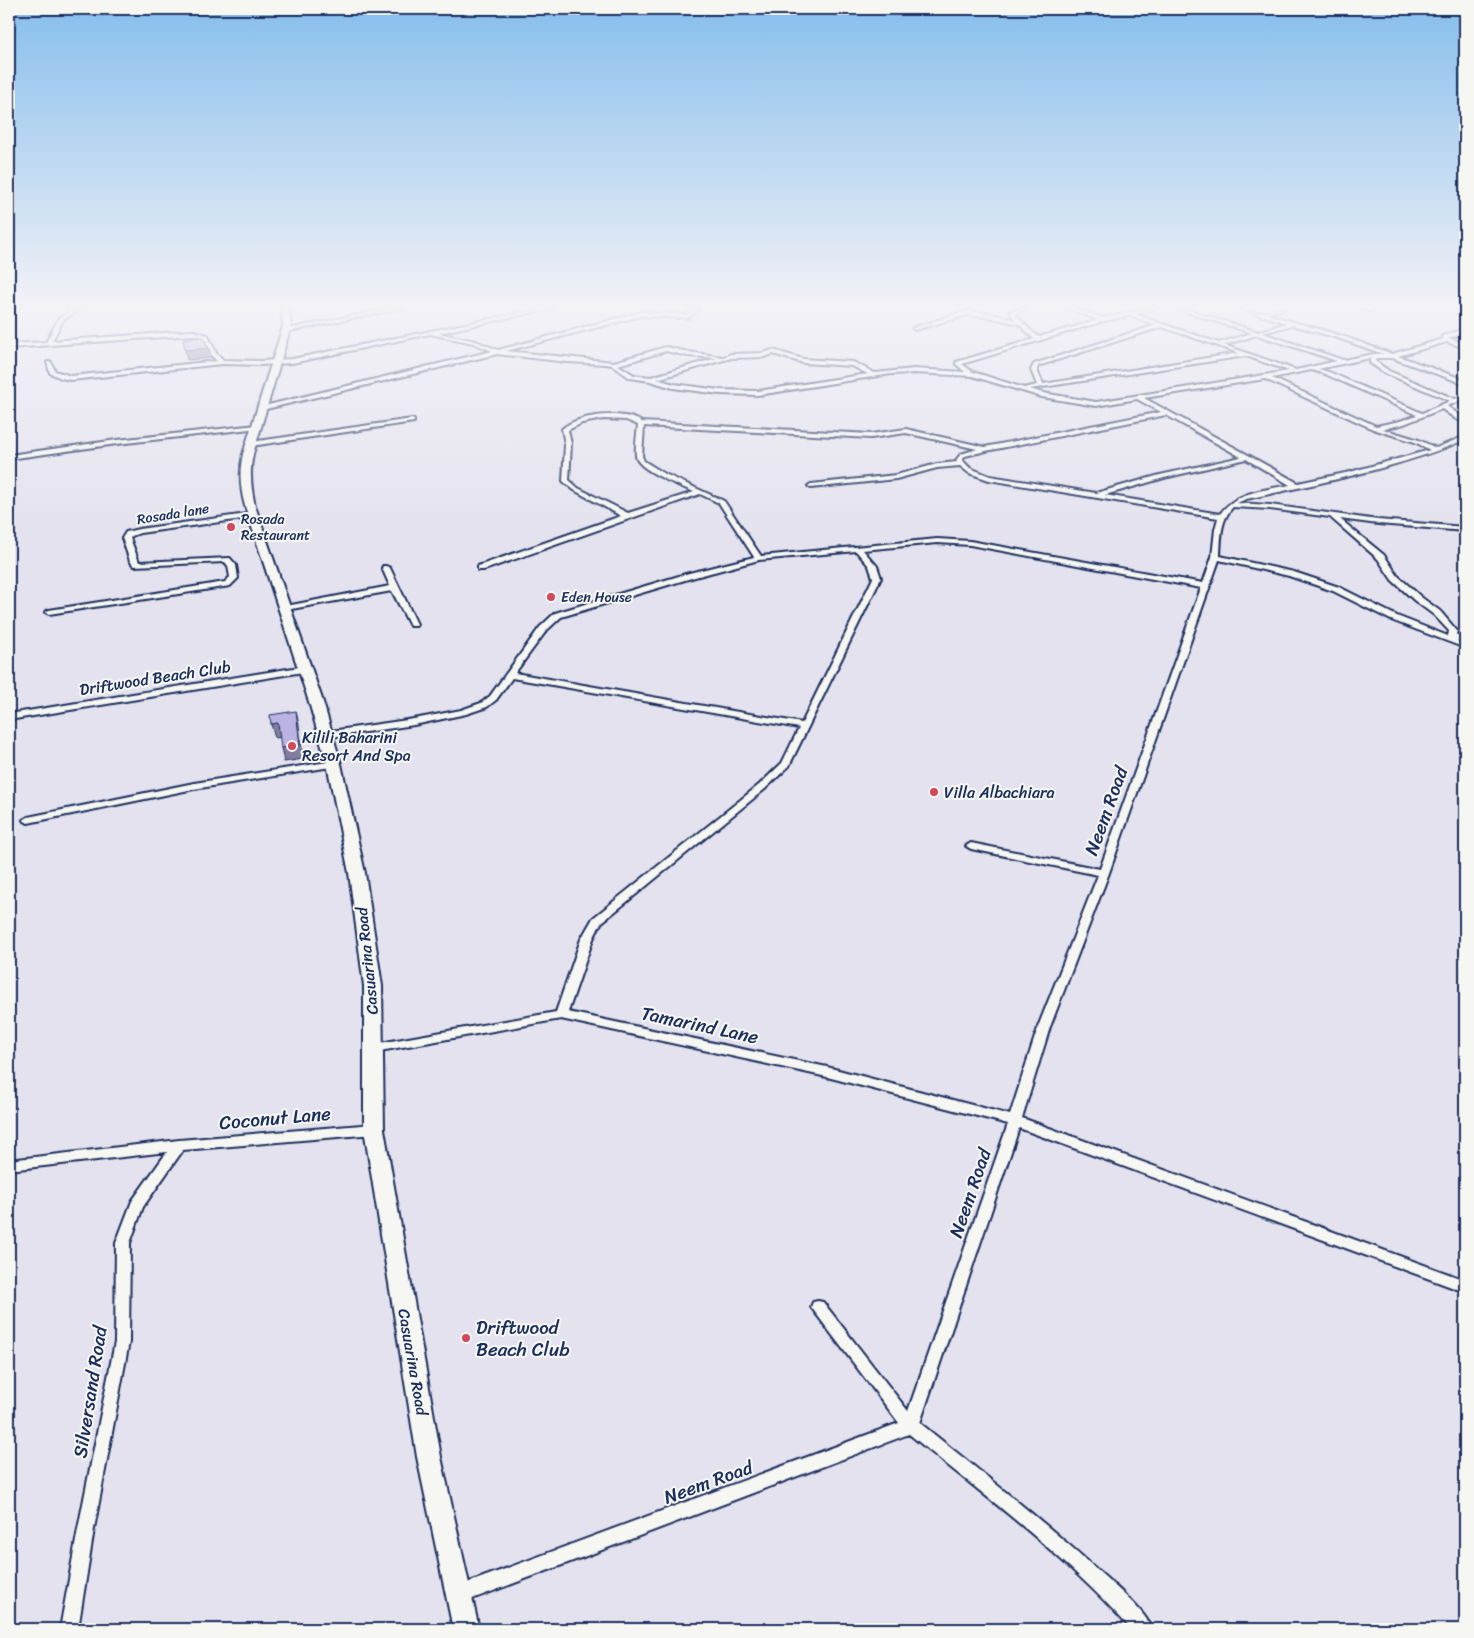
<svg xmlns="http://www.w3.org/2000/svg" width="1474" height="1638" font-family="Sriracha,sans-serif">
<rect width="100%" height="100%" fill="#e4e2ee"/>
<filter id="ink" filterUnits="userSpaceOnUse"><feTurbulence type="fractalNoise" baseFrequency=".02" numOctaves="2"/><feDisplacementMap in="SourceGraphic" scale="10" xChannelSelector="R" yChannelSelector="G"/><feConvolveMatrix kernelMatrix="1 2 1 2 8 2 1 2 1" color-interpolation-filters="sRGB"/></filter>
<g filter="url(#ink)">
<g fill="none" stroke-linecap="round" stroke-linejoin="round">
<defs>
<path id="street" d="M75 308H81L63 320 52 341 193 331 208 335 216 353 223 360 261 361 292 359 545 308H555L438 333 476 341 498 350 641 312 683 315H686L694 308H700L688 318 641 316 506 351 614 362 666 347 688 352 723 357 731 354 763 353 773 350 803 359 853 362 875 373 914 369 965 372 956 364V362L1034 339 1019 324 988 317 967 315 915 330 912 328 967 311 988 313 1015 320 1010 312 1021 308H1029L1015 314 1029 329 1039 337 1098 320 1066 308H1074L1103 318 1148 308H1158L1137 314 1142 317 1219 343 1252 333 1174 308H1182L1258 332 1287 323 1237 308C1246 308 1254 313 1261 313 1269 312 1277 308 1286 308L1267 314 1342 336 1392 354 1443 339 1442 336 1465 329V333L1448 338 1465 344V348L1447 342 1398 356 1465 380V384L1392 358H1376L1375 361 1389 371 1455 399 1465 395V399L1447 406 1465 419V423L1456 419 1442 409 1404 424 1383 429 1419 440 1436 448 1465 436V440C1395 469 1320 483 1246 499L1237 503 1270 505 1378 520 1465 527V531L1378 524 1340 519 1384 555 1398 576 1421 597 1440 611 1457 631 1456 635 1465 634V638L1457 640 1465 643V648L1391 620 1333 591 1289 576 1219 560 1109 873 1050 1027 1022 1118 1465 1280V1292L1019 1128 920 1423C982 1473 1045 1522 1104 1576 1118 1589 1146 1612 1152 1629H1131C1066 1556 985 1496 909 1434L459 1604 453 1601 450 1595 453 1589 459 1586 899 1423 811 1307 813 1302 818 1301 823 1302 908 1411 1008 1124 827 1077 561 1019 374 1052 370 1051 368 1048 370 1045 374 1044 556 1012 581 939 593 918 759 785 782 763 799 728 512 678 496 700 487 707 466 714 414 725 324 738 319 735 324 732 414 719 461 710 481 703 490 696 540 627 555 613 689 573 754 557 719 503 700 494 484 570H478V566L621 516 574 490 563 481 565 444 562 429C578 414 624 410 642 422L871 434 906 429 985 447 1161 412 1137 399 1096 406 1042 397 972 376 914 373 891 374 758 395 720 394 673 388 650 381 630 378 612 365 606 364 567 362 497 354 262 410 260 409V407L492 351 473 343 430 334 292 363 261 365 222 364 71 380 61 378 50 373 47 362H51L55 371 71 376 217 361 210 354 204 337 193 335 9 348V344L46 342 59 318ZM1132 315 1138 319 1156 325 1034 364 1031 370 1037 385 1024 388 973 372 962 364 1104 321ZM1292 325 1338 338 1383 354H1374L1343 360 1263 333ZM1162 327 1239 353 1043 384 1037 370 1038 366ZM1257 335 1337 361 1296 370 1224 345ZM666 351 688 356 717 358 651 377 634 375 618 365ZM773 354 803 363 852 366 868 374 758 391 720 390 674 384 657 379 731 358 764 357ZM1246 356 1289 371 1096 402 1043 393 1030 389ZM1370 358V363L1385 373 1450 401 1422 413 1329 372 1318 369ZM1311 370 1325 374 1417 415 1400 421 1376 426 1272 378ZM1265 379 1373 429 1415 442 1430 450 1350 472 1298 483 1250 456 1144 398ZM1166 415 1241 457 1160 475 1096 493 990 476 970 468 962 460 965 456 986 451ZM603 419 626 420 638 425C637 435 635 446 636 456 637 470 681 486 694 492L628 513 578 488 569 480 571 444 568 430 582 423ZM644 426 871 438 906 433 977 449 961 454 956 460 957 462 937 464 896 475 811 484 808 486 811 488 896 479 937 468 960 466 969 473 989 480 1218 518 1215 529 1212 557 1203 583 970 541 937 539 761 556 724 501 665 474 644 461 642 456ZM1246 459 1290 485C1265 490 1236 491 1220 514L1105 495 1164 478ZM1233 507 1270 509 1330 517 1378 559 1392 580 1415 601 1434 615 1449 631 1448 636 1397 616 1339 587 1294 572 1220 556C1221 539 1220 520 1233 507ZM937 543 970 545 1201 588 1100 869 971 843 966 846 971 849 1098 875 1038 1027 1010 1115 827 1067 568 1012 593 939 601 923 765 789 789 766 881 578 877 566 863 550ZM856 551 869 566 873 578 802 723 515 673 546 631 561 617 695 577 759 560Z
M392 308H403L286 332 283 330Z
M1361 308H1369L1373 310 1370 312Z
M412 419 414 420V422L251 446 248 444 251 442Z
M257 425 260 427 259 428 117 444 9 459V455L117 440Z
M254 513 258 515 257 517 140 533 132 536 130 538 139 562 230 558 236 565 238 578 230 586 49 614 45 612 49 610 225 582 230 577 228 566 225 562 134 566 130 561 122 538 126 532 139 529Z
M383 566H386L390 568 417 624 416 626H410L409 624 392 591 286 610 282 608 286 606 390 586 382 568Z
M306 666 309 667 310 669 309 671 9 720V714Z
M334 761 339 764 337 766 194 789 28 823 23 820 28 817 194 783Z
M374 1124 379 1125 380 1129 379 1133 374 1134 183 1150 143 1207 130 1243 129 1342 94 1529 78 1629H60L78 1529 115 1342 116 1243 132 1201 167 1152 9 1170V1160L179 1140Z"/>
<path id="secondary" d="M281 308H289L291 326 253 454C249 472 251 488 255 506L323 702 341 764 365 873 382 986 384 1129 441 1457 479 1629H453L417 1457 364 1129V986L349 873 327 764 309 702 245 506C240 488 239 472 243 454L283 326Z"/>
</defs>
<use href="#street" stroke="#1b2f5e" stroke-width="4"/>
<use href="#secondary" stroke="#1b2f5e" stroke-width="4"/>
<use href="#street" fill="#f6f6f2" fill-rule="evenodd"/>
<use href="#secondary" fill="#f6f6f2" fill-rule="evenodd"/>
</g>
<path fill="#837da0" stroke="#1b2f5e" d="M209 348 211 358 187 360 185 350Z
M296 711 299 725 303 759 284 762 281 748Z
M278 723 282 737 275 738 271 724Z"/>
<path fill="#bbb3e4" stroke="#1b2f5e" d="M203 337 209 348 185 350 183 339Z
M296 711 300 745 281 748 278 723 271 724 270 715Z"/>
</g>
<linearGradient id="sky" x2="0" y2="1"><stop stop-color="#86beec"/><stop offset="0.57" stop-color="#f3f2f7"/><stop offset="1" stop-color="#f3f2f7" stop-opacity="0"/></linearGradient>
<rect width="1474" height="537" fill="url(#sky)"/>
<g fill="#d1495b" stroke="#f6f6f2" stroke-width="2">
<circle cx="231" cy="527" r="5"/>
<circle cx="551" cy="597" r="5"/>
<circle cx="292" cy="746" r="5"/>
<circle cx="934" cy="792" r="5"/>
<circle cx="466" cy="1338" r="5"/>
</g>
<g text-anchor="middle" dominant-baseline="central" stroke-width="4" stroke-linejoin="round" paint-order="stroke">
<g font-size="14" fill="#1b2f5e" stroke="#f6f6f2">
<text transform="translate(173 514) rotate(-9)">Rosada lane</text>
</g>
<g font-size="14" fill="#1b2f5e" stroke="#f6f6f2" text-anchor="start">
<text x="241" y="519">Rosada<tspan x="241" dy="16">Restaurant</tspan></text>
<text x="561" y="597">Eden House</text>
</g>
<g font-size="16" fill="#1b2f5e" stroke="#f6f6f2">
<text transform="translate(155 678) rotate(-9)">Driftwood Beach Club</text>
<text transform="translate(367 961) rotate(-96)">Casuarina Road</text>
<text transform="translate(413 1362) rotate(80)">Casuarina Road</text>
</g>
<g font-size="16" fill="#1b2f5e" stroke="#f6f6f2" text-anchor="start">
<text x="302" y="737">Kilili Baharini<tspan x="302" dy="18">Resort And Spa</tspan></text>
<text x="944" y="792">Villa Albachiara</text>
</g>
<g font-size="19" fill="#1b2f5e" stroke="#f6f6f2">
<text transform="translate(1106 811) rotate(-70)">Neem Road</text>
<text transform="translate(700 1025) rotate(12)">Tamarind Lane</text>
<text transform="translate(275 1118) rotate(-5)">Coconut Lane</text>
<text transform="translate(970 1193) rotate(-71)">Neem Road</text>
<text transform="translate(90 1392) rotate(-81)">Silversand Road</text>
<text transform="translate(708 1482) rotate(-20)">Neem Road</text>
</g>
<g font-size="19" fill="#1b2f5e" stroke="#f6f6f2" text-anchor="start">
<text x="476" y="1327">Driftwood<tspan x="476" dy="22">Beach Club</tspan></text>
</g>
</g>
<rect width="1474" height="1638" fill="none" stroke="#f6f6f2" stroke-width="30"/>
<rect x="15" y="15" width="1444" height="1608" fill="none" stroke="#1b2f5e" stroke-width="2" filter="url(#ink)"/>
</svg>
